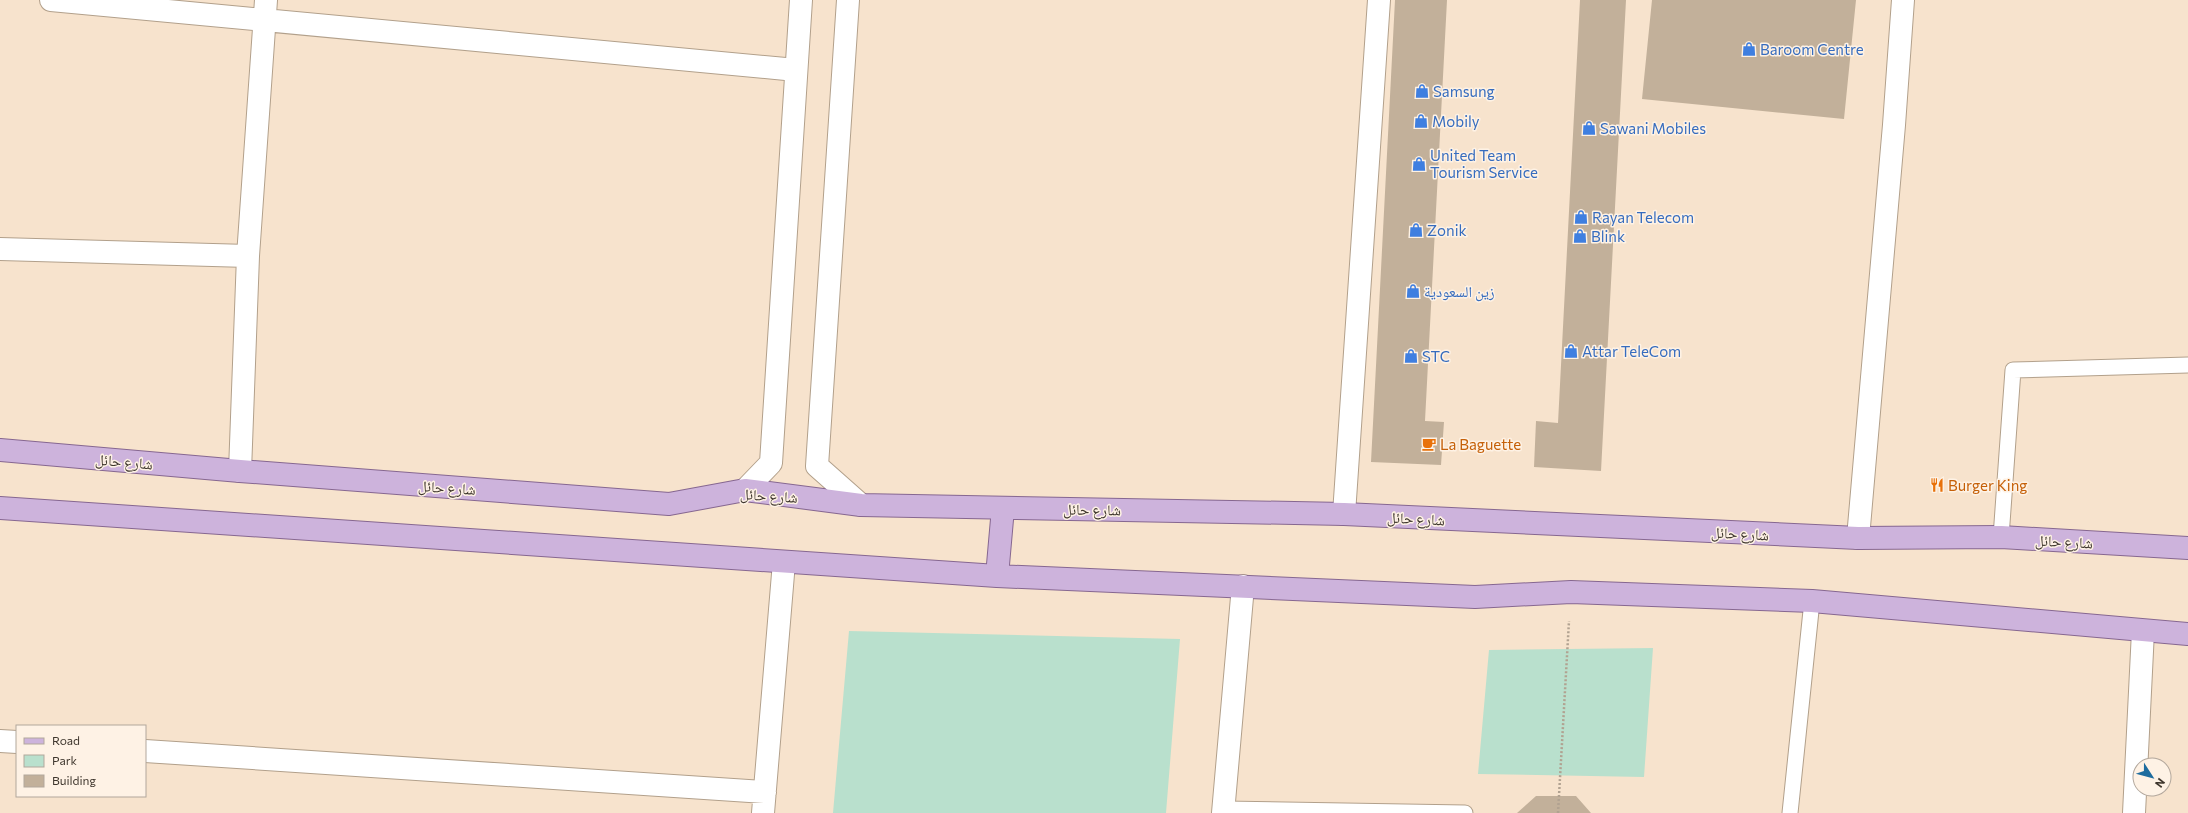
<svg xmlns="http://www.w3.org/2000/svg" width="2188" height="813" font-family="Commissioner,'Noto Naskh Arabic',sans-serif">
<rect width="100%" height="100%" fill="#f7e3cd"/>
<path fill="#b9e0cd" d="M849 631 1180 639 1166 813H833Z
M1653 648 1644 777 1478 774 1489 650Z"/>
<path fill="#c2b09a" d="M1395 0H1447L1425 421 1444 422 1441 465 1371 462Z
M1580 0H1626L1601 471 1534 467 1536 421 1558 423Z
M1652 0H1856L1844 119 1642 99Z
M1536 796H1576L1591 813H1517Z"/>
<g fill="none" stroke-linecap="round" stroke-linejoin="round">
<defs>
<path id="service" d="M2001 537 2013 370 2188 365
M1224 809 1465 813
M1790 813 1812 601"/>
<path id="minor" d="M51 0 796 70
M848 0 817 466 861 505
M0 249 248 256
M240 471 248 256 266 0
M745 490 771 463 801 0
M1344 514 1379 0
M1858 538 1894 125 1903 0
M0 741 17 742
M145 751 765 792
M763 813 784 562
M1223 813 1243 586
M2134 813 2143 631"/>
<path id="primary" d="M0 450 240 471 669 504 745 490 861 505 1344 514 1858 538 2001 537 2188 548
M0 508 997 576 1475 597 1571 592 1812 601 2188 634
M997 576 1003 508"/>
</defs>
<use href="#service" stroke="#b2a08b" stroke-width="17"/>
<use href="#minor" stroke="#b2a08b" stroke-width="24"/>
<use href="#primary" stroke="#866790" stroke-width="24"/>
<path stroke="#b1a291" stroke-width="2.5" stroke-dasharray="2 2" stroke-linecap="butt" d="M1558 813 1569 621"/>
<use href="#service" stroke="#fff" stroke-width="15"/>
<use href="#minor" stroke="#fff" stroke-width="22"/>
<use href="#primary" stroke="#cdb3dc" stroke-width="22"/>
</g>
<defs>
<symbol id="shop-bare" viewBox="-9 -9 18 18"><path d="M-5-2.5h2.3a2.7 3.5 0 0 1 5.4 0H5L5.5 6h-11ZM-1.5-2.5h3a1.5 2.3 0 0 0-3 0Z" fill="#3f7fe0" stroke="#fef2e5" stroke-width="2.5" paint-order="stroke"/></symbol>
<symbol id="cafe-bare" viewBox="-9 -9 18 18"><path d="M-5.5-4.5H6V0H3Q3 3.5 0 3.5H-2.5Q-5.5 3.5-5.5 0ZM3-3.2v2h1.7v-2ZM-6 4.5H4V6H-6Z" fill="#e8710a" stroke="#fef2e5" stroke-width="2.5" paint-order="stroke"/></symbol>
<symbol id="restaurant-bare" viewBox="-9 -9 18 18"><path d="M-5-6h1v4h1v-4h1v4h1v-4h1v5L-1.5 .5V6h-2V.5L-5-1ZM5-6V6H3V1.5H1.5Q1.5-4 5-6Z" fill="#e8710a" stroke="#fef2e5" stroke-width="2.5" paint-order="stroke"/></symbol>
</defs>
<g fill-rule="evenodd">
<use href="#shop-bare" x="1739" y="39" width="20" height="20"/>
<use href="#shop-bare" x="1412" y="81" width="20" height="20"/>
<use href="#shop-bare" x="1411" y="111" width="20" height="20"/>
<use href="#shop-bare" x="1579" y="118" width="20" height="20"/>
<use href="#shop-bare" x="1409" y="154" width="20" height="20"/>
<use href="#shop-bare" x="1571" y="207" width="20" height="20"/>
<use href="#shop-bare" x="1406" y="220" width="20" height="20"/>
<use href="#shop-bare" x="1570" y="226" width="20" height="20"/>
<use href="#shop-bare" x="1403" y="281" width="20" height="20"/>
<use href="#shop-bare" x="1561" y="341" width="20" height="20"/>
<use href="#shop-bare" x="1401" y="346" width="20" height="20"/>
<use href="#cafe-bare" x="1419" y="434" width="20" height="20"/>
<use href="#restaurant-bare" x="1927" y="475" width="20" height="20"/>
</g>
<g text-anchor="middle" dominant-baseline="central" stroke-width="3" stroke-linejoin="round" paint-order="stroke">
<g font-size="15" fill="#366cbe" stroke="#fef2e5" text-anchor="start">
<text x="1760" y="49">Baroom Centre</text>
<text x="1433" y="91">Samsung</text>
<text x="1432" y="121">Mobily</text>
<text x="1600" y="128">Sawani Mobiles</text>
<text x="1430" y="155">United Team<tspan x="1430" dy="17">Tourism Service</tspan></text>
<text x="1592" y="217">Rayan Telecom</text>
<text x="1427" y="230">Zonik</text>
<text x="1591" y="236">Blink</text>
<text x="1424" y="291">زين السعودية</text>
<text x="1582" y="351">Attar TeleCom</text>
<text x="1422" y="356">STC</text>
</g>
<g font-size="15" fill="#c56008" stroke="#fef2e5" text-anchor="start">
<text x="1440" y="444">La Baguette</text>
<text x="1948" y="485">Burger King</text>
</g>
<g font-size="15" fill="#3f372e" stroke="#fef2e5">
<text transform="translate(124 461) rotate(5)">شارع حائل</text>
<text transform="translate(447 487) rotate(4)">شارع حائل</text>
<text transform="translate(769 495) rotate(4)">شارع حائل</text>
<text transform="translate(1092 509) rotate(1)">شارع حائل</text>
<text transform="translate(1416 518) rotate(3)">شارع حائل</text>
<text transform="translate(1740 533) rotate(3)">شارع حائل</text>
<text transform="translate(2064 541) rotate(3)">شارع حائل</text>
</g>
</g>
<rect x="16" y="725" width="130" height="72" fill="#fef2e5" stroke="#b2a79c"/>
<rect x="24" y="738" width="20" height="6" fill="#cdb3dc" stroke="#b2a79c"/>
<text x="52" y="745" font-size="12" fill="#3f372e">Road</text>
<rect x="24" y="755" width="20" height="12" fill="#b9e0cd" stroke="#b2a79c"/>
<text x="52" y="765" font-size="12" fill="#3f372e">Park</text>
<rect x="24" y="775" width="20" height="12" fill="#c2b09a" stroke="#b2a79c"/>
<text x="52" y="785" font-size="12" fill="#3f372e">Building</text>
<g transform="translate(2152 777) rotate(126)"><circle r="19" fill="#fef2e5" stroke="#b2a79c"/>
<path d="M0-3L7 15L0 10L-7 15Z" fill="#1e6c9e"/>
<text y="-6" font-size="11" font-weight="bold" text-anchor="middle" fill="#3f372e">N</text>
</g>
</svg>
